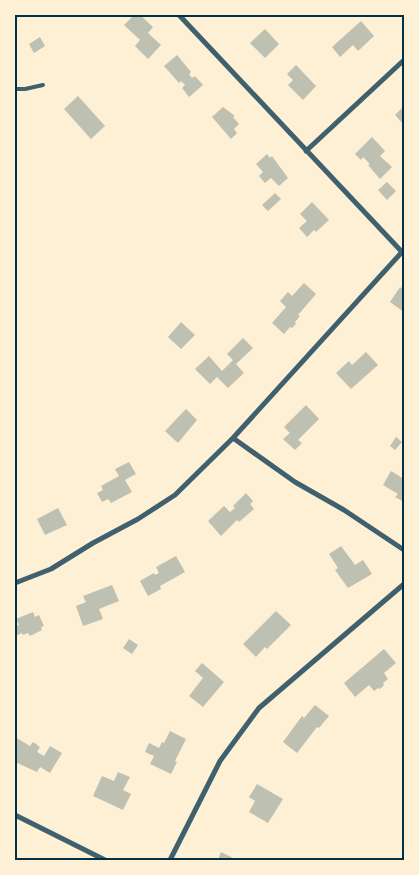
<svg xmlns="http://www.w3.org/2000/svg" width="419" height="875" font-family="Signika,sans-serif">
<rect width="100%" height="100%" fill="#fdf0d5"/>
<path fill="#bec0b2" d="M134 15H140L153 27 148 33 161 45 148 59 135 46 140 40 124 25Z
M361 21 374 36 358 51 353 45 340 57 332 47Z
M265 29 279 44 265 58 250 43Z
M40 37 45 46 34 53 29 44Z
M177 55 191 72 189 74 192 78 195 76 203 85 189 97 182 88 185 85 181 81 179 83 164 66Z
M296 65 316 86 303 100 288 85 293 80 287 74Z
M78 96 105 126 91 139 64 109Z
M404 106V125L395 115Z
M223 107 235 116 233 117 239 124 234 129 237 133 231 139 212 117Z
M372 137 385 151 380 156 392 167 380 179 368 165 370 164 363 157 361 160 355 154Z
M267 154 270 158 272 156 288 178 279 186 271 178 265 183 259 176 263 172 256 164Z
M387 182 396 191 387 200 378 190Z
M275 193 281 199 268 211 262 205Z
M312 202 329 220 316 232 314 230 307 237 299 228 307 221 300 214Z
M304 283 316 294 298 315 300 316 295 322 296 324 292 328 290 327 284 334 272 323 286 307 280 301 288 292 292 296Z
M400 287 404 290V312L390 302Z
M181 322 195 335 181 349 168 337Z
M243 338 253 348 236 364 244 373 228 388 217 377 210 384 195 369 209 356 222 371 233 360 227 354Z
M366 352 378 365 351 389 336 373 349 361 352 365Z
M306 405 319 419 298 440 302 443 295 450 283 439 290 433 284 427Z
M186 409 197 420 178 443 165 431Z
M396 437 402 442 395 450 390 446Z
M129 462 136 474 125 480 132 492 111 503 108 499 102 502 97 493 103 490 101 486 119 476 115 469Z
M391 471 404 479V502L395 497 398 494 383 485Z
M246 493 253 501 250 504 254 509 239 522 237 520 221 536 208 521 224 506 230 512 235 508 233 506Z
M58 508 67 525 45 535 37 519Z
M341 546 355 565 363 560 372 574 348 588 335 570 338 568 329 554Z
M176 556 185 572 160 586 161 589 148 596 140 581 154 573 155 575 159 573 156 567Z
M112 585 119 601 99 609 103 619 83 626 76 606 86 602 83 596Z
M276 611 291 625 267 649 265 647 256 657 243 644Z
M33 612 35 617 39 615 44 626 41 627 42 630 30 636 28 633 23 635 22 633 15 636V626L19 625 16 619Z
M129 639 138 645 132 654 123 648Z
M384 649 396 663 384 673 388 679 383 683 384 685 380 689 378 688 374 691 369 685 355 697 344 683Z
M202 663 224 682 203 707 189 696 203 678 195 671Z
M315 705 329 716 319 728 317 727 297 753 283 742 302 716 304 718Z
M170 731 186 739 175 761 177 762 171 774 150 764 154 756 145 752 149 743 159 748 162 742 164 743Z
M15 737 30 746 33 742 40 747 37 752 44 756 50 746 62 753 50 773 40 767 37 772 15 762Z
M118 772 130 777 123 790 131 794 123 810 93 796 102 776 114 781Z
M257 784 283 799 268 823 249 812 255 801 249 797Z
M221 852 235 859 234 860H218Z"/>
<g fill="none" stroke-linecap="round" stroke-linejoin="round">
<path stroke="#3f606c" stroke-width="4" d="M15 89H25L43 85"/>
<path stroke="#3f606c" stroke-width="5" d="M179 15 403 253
M306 151 404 60
M233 438 295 482 344 510 404 550
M15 583 51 569 93 543 138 519 175 495 233 438 402 252
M15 815 105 860
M170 860 220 761 259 708 404 584"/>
</g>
<rect width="419" height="875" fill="none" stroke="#fdf0d5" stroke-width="32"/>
<rect x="16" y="16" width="387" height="843" fill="none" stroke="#003049" stroke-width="2"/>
</svg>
